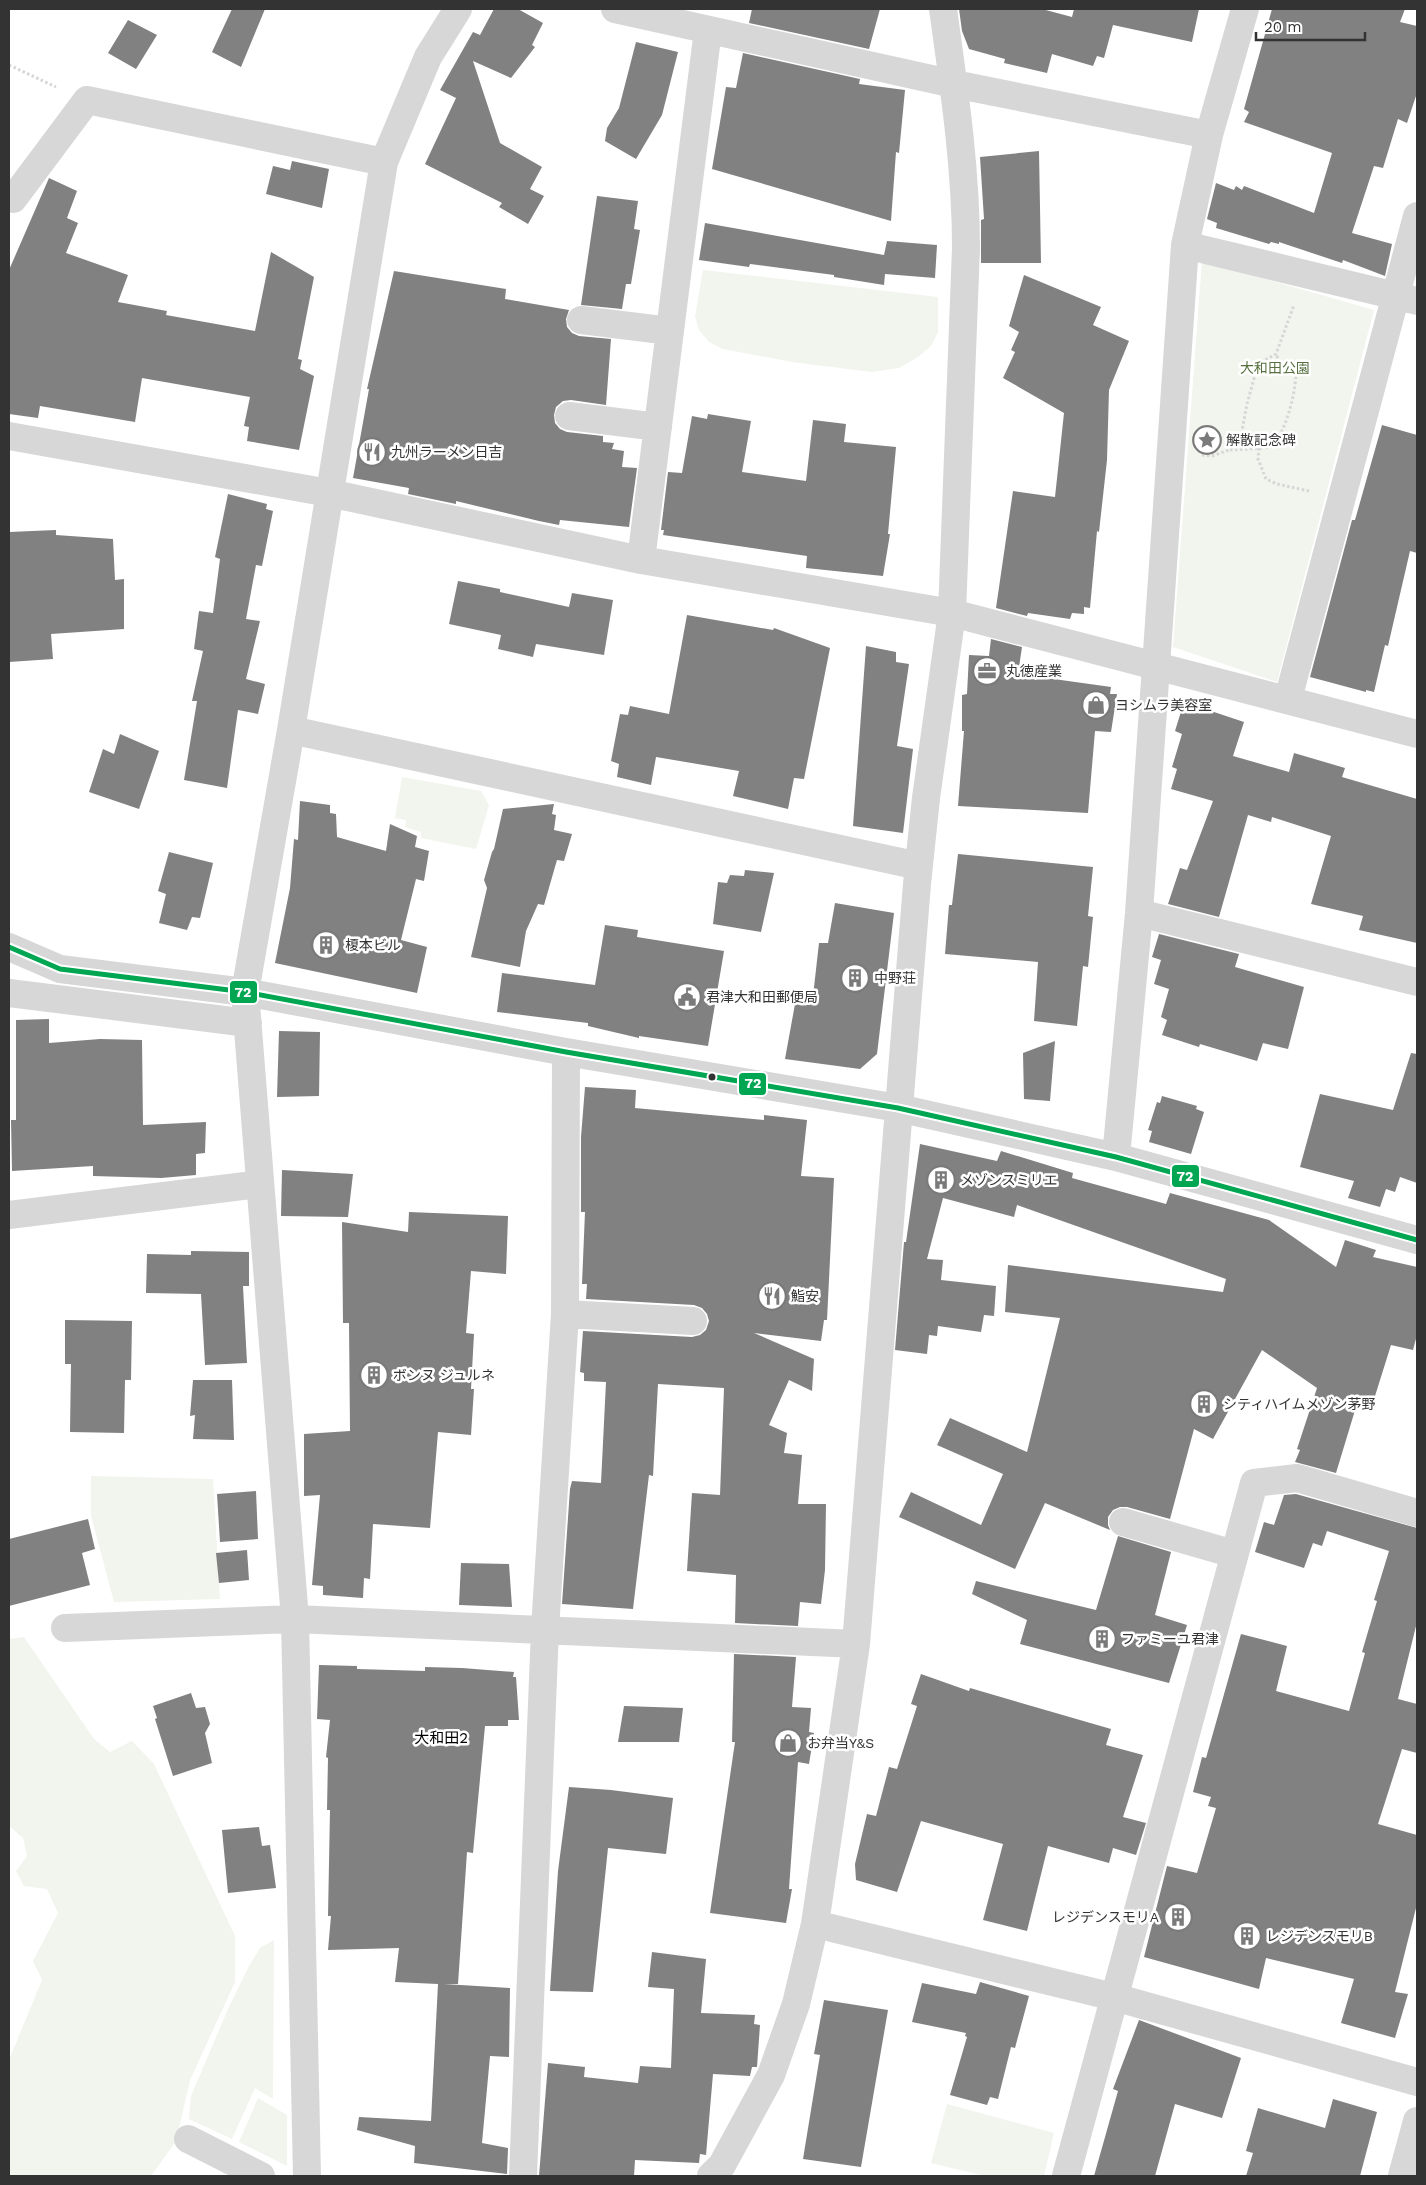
<svg xmlns="http://www.w3.org/2000/svg" width="1426" height="2185" font-family="'Work Sans','Noto Sans JP',sans-serif">
<rect width="100%" height="100%" fill="#fff"/>
<path fill="#f1f5ed" d="M1202 261 1374 310 1277 682 1173 647Z
M703 270 938 297V332L931 346 918 357 899 368 872 372 792 362 723 349 709 342 699 330 695 317Z
M402 777 481 791 489 805 476 849 421 838V832L405 827 406 820 395 818Z
M91 1476 213 1479 220 1599 114 1602 91 1516Z
M24 1637 94 1739 110 1752 132 1741 154 1764 235 1936V1982L190 2080 176 2141 151 2176H9V2060L42 1980 33 1961 58 1913 47 1889 24 1886 16 1871 27 1856 23 1838 9 1826V1639Z
M274 1940 273 2099 255 2088 232 2139 189 2119 191 2096 228 2009 249 1966 260 1948Z
M258 2098 287 2115V2166L239 2142Z
M947 2104 1054 2133 1044 2176H985L931 2163Z"/>
<path fill="#818181" d="M232 9H265L241 67 212 52Z
M494 9H518L543 23 532 45 535 47 511 78 473 61 500 143 542 167 530 189 544 196 528 224 499 207 502 203 425 164 456 98 440 90 473 32 480 35Z
M752 9H880L869 49 749 23Z
M959 9H1042L1072 17 1074 9H1199L1192 42 1113 25 1104 58 1097 56 1093 66 1052 54 1047 73 1004 63 1005 59 969 49 962 31Z
M1272 9H1405L1400 22 1417 26V93L1407 123 1398 119 1383 168 1374 166 1352 233 1392 244 1385 276 1343 260 1342 263 1279 242V244L1271 242 1269 244 1216 228 1217 223 1207 219 1216 183 1234 190 1236 186 1242 190 1244 186 1314 213 1332 153 1244 122 1249 112 1244 109Z
M128 20 157 35 136 69 108 53Z
M636 42 678 52 662 115 636 159 605 141 607 128 619 108Z
M743 53 860 79 859 84 905 90 899 153 896 152 891 221 712 169 726 87 736 88Z
M1039 151 1041 263H981V220L984 219 980 157Z
M292 161 329 169 322 208 266 194 273 166 290 170Z
M49 178 77 191 67 218 78 223 66 253 128 275 118 302 167 311 166 315 255 331 271 252 314 277 298 359 302 360 300 369 314 376 299 450 247 441 249 427 244 426 250 397 142 378 135 422 40 406 38 418 9 414V270Z
M597 196 638 201 634 229 640 230 631 284H626L622 309 581 305Z
M705 223 884 255 887 241 937 245 935 278 885 274 884 285 834 277V275L750 264 749 267 699 260Z
M394 271 506 289 505 299 569 310 566 319 567 327 572 333 579 336 611 339 606 405 571 400 563 401 556 407 554 415 555 423 560 429 567 432 603 436V442L614 443 612 449 624 451 622 467 637 468 629 527 560 520 559 525 539 521 456 501V504L408 494 409 488 353 478 369 389H367Z
M1024 275 1101 307 1093 325 1129 341 1109 390 1107 460 1099 532 1097 531 1090 608 1084 607V614L1072 613 1070 619 1028 613 1027 616 996 608 1013 491 1055 497 1064 413 1003 378 1015 352 1011 350 1019 332 1009 326Z
M708 414 751 421 742 472 806 481 813 420 846 424 844 442 896 447 888 534H890L883 576 806 568 807 556 663 535 664 530H661L668 472 682 473 692 416 707 419Z
M1382 425 1417 435V553L1410 551 1388 646 1385 645 1374 692 1366 690V692L1310 677 1352 520H1355Z
M228 494 267 504 266 509 273 511 262 566 256 565 246 619 260 621 246 679 265 684 258 714 238 710 227 788 184 780 197 701H192L203 651 194 649 199 611 213 613 220 559 215 557Z
M56 530V535L113 539 115 580 124 579V629L51 634 53 659 9 662V532Z
M458 581 500 589V592L569 607 572 593 613 600 604 655 536 644 533 657 498 649 501 635 449 624Z
M687 615 773 630 774 628 830 648 804 779 794 778 788 809 733 796 739 771 656 757 651 785 617 777 619 764 611 761 620 714 628 715 630 706 669 714Z
M991 639 1022 647 1018 674 1111 687 1110 694H1117L1111 732 1095 731 1088 813 958 806 964 731H962V695L967 694 969 655 989 656Z
M866 646 896 652V662L909 664 897 746 913 749 903 833 853 826Z
M1184 702 1244 722 1233 756 1289 772 1294 753 1345 768 1342 777 1417 799V943L1359 930 1363 916 1311 904 1331 836 1272 817 1271 822 1248 815 1219 917 1168 904 1180 868 1187 870 1213 801 1171 789 1177 769 1172 767 1182 734 1175 731Z
M120 734 159 751 139 809 89 792 103 749 114 754Z
M300 801 330 805V813L336 814 337 837 386 851 390 824 417 836 415 847 429 851 424 881 416 879 401 940 427 947 417 993 275 963 290 888 294 839 298 840Z
M554 804 552 814 556 815 554 830 572 834 564 861 557 860 544 905 538 904 526 931 520 967 471 957 487 888 484 880 492 852 494 849 503 809Z
M169 852 213 863 200 918 192 917 187 930 159 923 166 894 158 891Z
M958 854 1093 867 1088 916 1093 917 1088 967 1083 966 1077 1026 1034 1021 1038 962 945 954 949 905H952Z
M745 870 774 873 761 932 713 924 718 882 727 883 730 875 744 876Z
M835 903 894 913 877 1054 860 1069 785 1059 797 993 813 996 819 943H828Z
M605 925 638 930 637 937 724 951 708 1046 639 1036V1038L588 1026V1023L497 1012 502 973 595 985Z
M1159 934 1239 954 1235 967 1304 987 1288 1049 1263 1043 1257 1061 1200 1044 1199 1047 1162 1035 1167 1020 1161 1017 1169 989 1154 984 1161 960 1152 957Z
M49 1019V1043L100 1039 142 1040 143 1125 206 1122 205 1153 196 1154V1175L161 1178 93 1176V1166L12 1171 11 1120H16V1020Z
M279 1031 320 1032 319 1096 277 1097Z
M1055 1041 1050 1101 1024 1099 1023 1053Z
M1411 1053 1417 1054V1183L1400 1177 1395 1192 1386 1189 1380 1207 1348 1198 1354 1181 1300 1167 1320 1094 1393 1110Z
M585 1087 636 1090 635 1108 764 1120V1115L807 1120 801 1176 834 1178 827 1320H824L821 1341 754 1333 814 1359 812 1391 789 1380 769 1425 787 1433 784 1453 802 1455 798 1504H826L825 1570 821 1604 800 1602 798 1626 735 1623 736 1575 687 1571 692 1493 720 1495 724 1388 658 1384 653 1476 649 1475 633 1609 562 1604 570 1489 572 1481 601 1483 606 1382 584 1381V1373L580 1372 583 1331 692 1337 700 1335 706 1330 709 1321 707 1314 702 1308 694 1305 586 1299 587 1284H582L585 1212H581V1137Z
M1162 1096 1197 1106 1196 1109 1204 1112 1191 1154 1149 1142 1152 1131 1148 1130 1157 1102 1160 1103Z
M920 1144 997 1161 1001 1151 1073 1173 1072 1178 1166 1204 1170 1193 1269 1220 1336 1267 1345 1240 1376 1250 1373 1257 1417 1267V1335L1413 1350 1391 1345 1370 1412 1356 1407 1336 1473 1295 1462 1300 1450 1297 1449 1317 1388 1262 1350 1213 1439 1194 1429 1170 1519 1127 1507H1120L1113 1510 1108 1517V1525L1110 1530 1045 1503 1015 1569 899 1517 911 1492 981 1525 1003 1474 937 1445 950 1418 1027 1452 1060 1318 1005 1312 1008 1265 1223 1292 1226 1279 1017 1205 1014 1217 943 1198 927 1259 943 1260 941 1280 996 1286 994 1316 984 1315 981 1332 938 1326 937 1336 929 1335 927 1354 895 1350 904 1242H906Z
M282 1170 353 1174 348 1217 281 1216Z
M409 1212 508 1216 506 1274 471 1271 466 1333 474 1334 471 1389H474L471 1435 438 1432 430 1528 373 1524 370 1579 364 1578 363 1598 323 1595V1586L312 1585 320 1495 304 1496V1434L350 1431 349 1323H343L342 1222 408 1232Z
M191 1251 249 1252V1286H243L247 1363 205 1365 201 1294 146 1293 147 1254 191 1255Z
M65 1320 132 1321 131 1380H125L124 1433 70 1432 71 1364H65Z
M193 1380H232L234 1440 193 1439 195 1415 190 1416Z
M256 1491 258 1539 220 1542 217 1494Z
M1296 1494 1417 1528V1622L1398 1699 1417 1704V1753L1402 1749 1378 1824 1417 1835V1904L1395 1992 1408 1994 1395 2038 1341 2023 1354 1979 1266 1958 1259 1989 1144 1957 1167 1866 1197 1873 1216 1808 1208 1806 1211 1797 1193 1792 1202 1757 1206 1758 1241 1634 1287 1646 1276 1691 1349 1711 1365 1653 1362 1652 1377 1601 1374 1600 1389 1551 1327 1531 1322 1546 1313 1543 1304 1568 1255 1552 1264 1522 1274 1525 1284 1495Z
M88 1519 95 1549 82 1553 90 1585 9 1606V1539Z
M1118 1536 1171 1552 1155 1615 1187 1625 1169 1683 1020 1644 1027 1620 972 1594 976 1581 1096 1610Z
M247 1550 249 1580 219 1583 216 1553Z
M461 1563 509 1564 512 1607 459 1605Z
M734 1654 796 1657 792 1707 811 1708 809 1732 814 1733 809 1764 798 1762 789 1889H792L786 1923 710 1913 735 1742H732Z
M319 1665 357 1666V1669L425 1671V1667L462 1668 514 1672 513 1677H516L519 1720H508V1726H485L473 1853 467 1852 458 1984H444L510 1988 509 2057 490 2056 482 2143 508 2148 507 2174 414 2163 415 2146 357 2130 359 2117 431 2121 438 1984 395 1982 399 1948 328 1950 331 1916H328L330 1810H327L328 1758 326 1757 330 1720 317 1719Z
M921 1674 969 1691 970 1688 1111 1729 1106 1745 1143 1755 1123 1817 1146 1823 1136 1855 1113 1848 1109 1863 1048 1846 1027 1931 983 1920 1003 1844 921 1821 897 1892 856 1880 855 1864 867 1814 876 1816 889 1767 897 1769 917 1706 911 1704Z
M191 1693 196 1708 205 1707 210 1724 205 1733 212 1763 173 1776 155 1719 157 1718 153 1706Z
M624 1706 683 1708 679 1742H618Z
M569 1787 611 1790 673 1798 666 1854 608 1848 593 1992 550 1991 558 1871Z
M259 1827 262 1846 270 1845 276 1888 228 1893 222 1830Z
M652 1952 706 1959 701 2013 755 2015 754 2024 760 2025 757 2067H752L750 2076 713 2074 706 2155 700 2154 699 2163 635 2160 634 2176H539L548 2063 585 2067 584 2077 638 2083 640 2066 671 2068 674 1989 648 1987Z
M980 1982 1029 1996 1015 2048 1011 2047 998 2099 990 2097 987 2105 950 2095 967 2037 965 2036 966 2033 912 2022 922 1983 976 1994Z
M824 2000 888 2010 861 2167 803 2159 820 2055 814 2054Z
M1139 2020 1241 2058 1222 2118 1175 2104 1155 2176H1094L1118 2091 1113 2089Z
M1333 2099 1377 2112 1360 2176H1246L1253 2153 1246 2151 1258 2108 1325 2128Z"/>
<g fill="none" stroke-linecap="round" stroke-linejoin="round">
<path stroke="#d6d6d6" stroke-width="3" stroke-dasharray="2.5 2.5" stroke-linecap="butt" d="M9 65 56 87
M1259 448 1258 459 1266 479 1277 484 1309 491
M1230 450 1265 448 1275 445C1287 423 1294 400 1296 375L1281 366 1276 354
M1202 455 1212 456 1229 450 1240 441 1247 404 1258 364 1276 354 1294 305"/>
<path stroke="#d7d7d7" stroke-width="28" d="M615 9 954 84 1209 135
M13 199 87 100 384 162
M1185 245 1417 301
M581 320 670 331
M569 416 658 427
M9 436 329 493 641 560 952 613 1417 734
M641 560 708 30
M1288 699 1417 216
M291 730 919 866
M1139 913 1417 982
M9 947 60 969 245 992 566 1052 898 1108 1116 1157 1417 1240
M9 993 248 1023
M1116 1157 1139 913 1185 245 1209 135 1245 9
M9 1215 260 1184
M565 1314 693 1321
M1123 1522 1234 1554
M65 1628 295 1619 856 1644
M815 1924 1114 1997 1417 2082
M188 2139 261 2176
M307 2176 295 1619 245 992 291 730 384 162 428 57 458 9
M523 2176 545 1629 565 1314 566 1052
M711 2176 722 2165 771 2075 796 2004 815 1924 856 1644 917 884 926 798 952 613 966 248C966 168 954 88 943 9
M1066 2176 1254 1483 1297 1478 1417 1513
M1402 2176 1417 2121"/>
<defs>
<path id="bus-1" d="M9 947 60 969 245 992 566 1052 898 1108 1116 1157 1417 1240"/>
</defs>
<use href="#bus-1" stroke="#fff" stroke-width="9"/>
<use href="#bus-1" stroke="#00a651" stroke-width="5"/>
</g>
<defs>
<symbol id="sight-ring" viewBox="-11 -11 22 22"><circle r="9.5" fill="#fff" stroke="#7a7a7a" stroke-width="1.5"/><path d="M0-6L1.8-2.2L6-1.7L2.9 1.2L3.7 5.4L0 3.3L-3.7 5.4L-2.9 1.2L-6-1.7L-1.8-2.2Z" fill="#7a7a7a"/></symbol>
<symbol id="restaurant-ring" viewBox="-11 -11 22 22"><circle r="9.5" fill="#fff" stroke="#7a7a7a" stroke-width="1.5"/><path d="M-5-6h1v4h1v-4h1v4h1v-4h1v5L-1.5 .5V6h-2V.5L-5-1ZM5-6V6H3V1.5H1.5Q1.5-4 5-6Z" fill="#7a7a7a"/></symbol>
<symbol id="office-ring" viewBox="-11 -11 22 22"><circle r="9.5" fill="#fff" stroke="#7a7a7a" stroke-width="1.5"/><path d="M-6-3h4V-5.5h4V-3h4V5H-6ZM-1-4.5V-3h2v-1.5ZM-6 0V1H6V0Z" fill="#7a7a7a"/></symbol>
<symbol id="shop-ring" viewBox="-11 -11 22 22"><circle r="9.5" fill="#fff" stroke="#7a7a7a" stroke-width="1.5"/><path d="M-5-2.5h2.3a2.7 3.5 0 0 1 5.4 0H5L5.5 6h-11ZM-1.5-2.5h3a1.5 2.3 0 0 0-3 0Z" fill="#7a7a7a"/></symbol>
<symbol id="building-ring" viewBox="-11 -11 22 22"><circle r="9.5" fill="#fff" stroke="#7a7a7a" stroke-width="1.5"/><path d="M-4-6H4V6H1V3H-1V6H-4ZM-2.5-4.3h1.7v1.8h-1.7ZM.8-4.3h1.7v1.8H.8ZM-2.5-1h1.7V.8h-1.7ZM.8-1h1.7V.8H.8Z" fill="#7a7a7a"/></symbol>
<symbol id="civic-ring" viewBox="-11 -11 22 22"><circle r="9.5" fill="#fff" stroke="#7a7a7a" stroke-width="1.5"/><path d="M-.6-6.5H3V-4.5H.6V-3L4-1V1h2V6H-6V1h2V-1L-.6-3ZM-1.2 2.5V6h2.4V2.5Z" fill="#7a7a7a"/></symbol>
</defs>
<g fill-rule="evenodd">
<use href="#sight-ring" x="1191" y="424" width="32" height="32"/>
<use href="#restaurant-ring" x="356" y="436" width="32" height="32"/>
<use href="#office-ring" x="971" y="655" width="32" height="32"/>
<use href="#shop-ring" x="1080" y="689" width="32" height="32"/>
<use href="#building-ring" x="310" y="929" width="32" height="32"/>
<use href="#building-ring" x="839" y="962" width="32" height="32"/>
<use href="#civic-ring" x="671" y="981" width="32" height="32"/>
<use href="#building-ring" x="925" y="1164" width="32" height="32"/>
<use href="#restaurant-ring" x="756" y="1280" width="32" height="32"/>
<use href="#building-ring" x="358" y="1359" width="32" height="32"/>
<use href="#building-ring" x="1188" y="1388" width="32" height="32"/>
<use href="#building-ring" x="1086" y="1623" width="32" height="32"/>
<use href="#shop-ring" x="772" y="1727" width="32" height="32"/>
<use href="#building-ring" x="1162" y="1901" width="32" height="32"/>
<use href="#building-ring" x="1231" y="1920" width="32" height="32"/>
</g>
<circle fill="#333" stroke="#fff" stroke-width="2" cx="712" cy="1077" r="4.5"/>
<g text-anchor="middle" dominant-baseline="central" stroke-width="5" stroke-linejoin="round" paint-order="stroke">
<g font-size="14" fill="#56703f" stroke="#fff">
<text x="1275" y="368">大和田公園</text>
</g>
<g font-size="14" fill="#333" stroke="#fff" text-anchor="start">
<text x="1226" y="440">解散記念碑</text>
<text x="391" y="452">九州ラーメン日吉</text>
<text x="1006" y="671">丸徳産業</text>
<text x="1115" y="705">ヨシムラ美容室</text>
<text x="345" y="945">榎本ビル</text>
<text x="874" y="978">中野荘</text>
<text x="706" y="997">君津大和田郵便局</text>
<text x="960" y="1180">メゾンスミリエ</text>
<text x="791" y="1296">鮨安</text>
<text x="393" y="1375">ボンヌ ジュルネ</text>
<text x="1223" y="1404">シティハイムメゾン茅野</text>
<text x="1121" y="1639">ファミーユ君津</text>
<text x="807" y="1743">お弁当Y&amp;S</text>
<text x="1159" y="1917" text-anchor="end">レジデンスモリA</text>
<text x="1266" y="1936">レジデンスモリB</text>
</g>
<g font-size="15" fill="#000" stroke="#fff">
<text x="441" y="1738">大和田2</text>
</g>
</g>
<g stroke="#fff" stroke-width="2">
<rect x="229" y="980" width="29" height="24" rx="5" fill="#00a651"/>
<rect x="738" y="1072" width="29" height="24" rx="5" fill="#00a651"/>
<rect x="1171" y="1164" width="29" height="24" rx="5" fill="#00a651"/>
</g>
<g font-size="14" text-anchor="middle" font-weight="bold" fill="#fff">
<text x="243" y="997">72</text>
<text x="753" y="1088">72</text>
<text x="1185" y="1181">72</text>
</g>
<rect width="1426" height="2185" fill="none" stroke="#333333" stroke-width="20"/>
<path d="M1256 32v8h109v-8" fill="none" stroke="#333333" stroke-width="2.5"/>
<text x="1264" y="32" font-size="15" fill="#333333" stroke="#ffffff" stroke-width="4" paint-order="stroke">20 m</text>
</svg>
